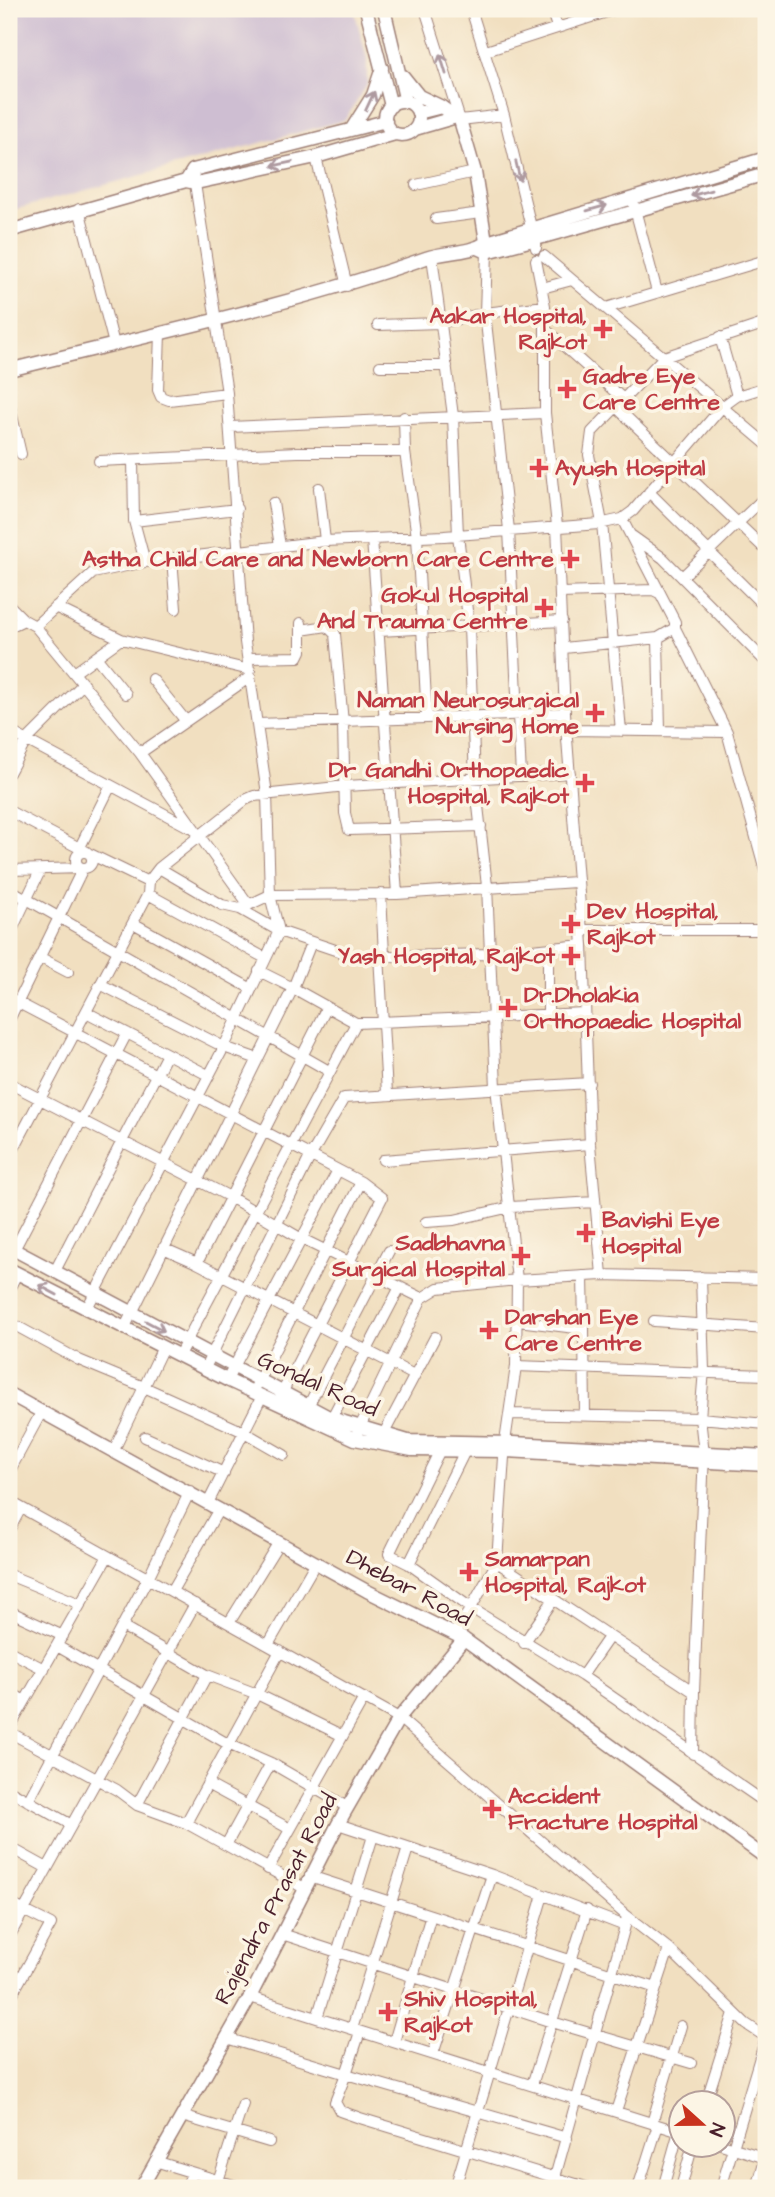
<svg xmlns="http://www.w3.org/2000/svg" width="775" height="2197" font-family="'Architects Daughter',sans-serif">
<rect width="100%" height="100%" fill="#fcf5e5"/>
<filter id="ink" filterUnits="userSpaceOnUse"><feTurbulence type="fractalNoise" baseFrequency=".0143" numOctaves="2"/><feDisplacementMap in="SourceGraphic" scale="14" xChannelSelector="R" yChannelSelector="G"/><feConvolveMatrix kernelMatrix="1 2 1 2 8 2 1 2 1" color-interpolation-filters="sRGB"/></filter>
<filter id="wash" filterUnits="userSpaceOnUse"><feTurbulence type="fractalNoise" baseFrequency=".00686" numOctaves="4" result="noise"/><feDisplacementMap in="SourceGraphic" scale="28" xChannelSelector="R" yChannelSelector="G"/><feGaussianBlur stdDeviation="1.57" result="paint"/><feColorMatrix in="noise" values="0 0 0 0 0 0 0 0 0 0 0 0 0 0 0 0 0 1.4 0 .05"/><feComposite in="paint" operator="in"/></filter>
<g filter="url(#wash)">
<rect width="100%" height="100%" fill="#f1dfc0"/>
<path fill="#cebed2" d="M9 9H354L367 59V85L345 120 9 211Z"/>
</g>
<g filter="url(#ink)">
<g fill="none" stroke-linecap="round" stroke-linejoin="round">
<defs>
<path id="street" d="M425 9 460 120 504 115
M471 9 504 115 536 248
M551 9 557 27
M486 51 616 9
M316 157 347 286
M416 185 475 172
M632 198 657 292
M79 209 114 344
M436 219 481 213
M487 252 485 313 509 530 521 776
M544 256 766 444
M536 260 545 306V413L557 526 565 713 583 945 590 1144 602 1275
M542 288 572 280
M606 308 766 260
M378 325 440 323 485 313 545 306
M546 330 622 398
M160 333 158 390 161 397 169 400 227 393
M720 337 737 396
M380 366H447
M9 403 21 454
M615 406 766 550
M404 417 405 452 417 537 427 718
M230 427 545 413
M133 460 134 521 145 562
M99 461 298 452H405
M319 488 325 541
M649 492 766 608
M273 503 280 546
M134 521 237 509
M632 536 663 558 766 662
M372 539 397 894
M172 558 176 609
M682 577 766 496
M561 593 653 590 659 593
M9 605 24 620
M55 607 121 639
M35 626 93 573 145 562 325 541 444 536 599 524 622 519 633 511 722 407 737 396 766 387
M9 627 24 620 35 626 140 753 249 905
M675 628 727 732 766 874
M301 630 327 626 335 634 343 723 345 813 349 830 481 826
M379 631 562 621
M658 638 660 731
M564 648 658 638 675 628V622L622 519
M96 657 126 694
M250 658 298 657 301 651V623
M74 673 121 639 250 670
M152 679 185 720
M258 724 565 713
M567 730 727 732
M9 731 189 827
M621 731 602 523 589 455 592 432 664 357 766 323
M140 753 250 677
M9 773 26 741 83 684
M9 811 87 852
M80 847 110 787
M76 860a8 8 0 1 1 16 0a8 8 0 1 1-16 0Z
M90 854 148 882
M159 868 222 905 240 909 270 895 397 894 576 882
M9 870 83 868 9 1020
M9 889 329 1071
M148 894 265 958
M381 894 384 955
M240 909 279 931 356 957 490 954 583 945
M133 923 250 988
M581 930H766
M9 936 40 871
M548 950V1015
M379 955 387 1093
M41 958 68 972
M259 971 293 988 311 943
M102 985 224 1047 258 1059
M9 998 361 1182 382 1198 280 1397
M86 1012 208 1075
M9 1083 230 1197 300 1238 422 1298 438 1288 517 1280 496 1087 487 886 475 779 469 627 458 535 453 416 432 256
M9 1158 148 894 149 881 159 868 245 800 254 796 346 786 570 773
M383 1160 590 1144
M426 1222 454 1220 511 1207 595 1202
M163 1248 197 1263 327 1007
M14 1250 127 1033
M197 1263 414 1375
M55 1271 167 1054
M583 1276 584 1329
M9 1289 17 1274
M86 1310 224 1047 279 931 270 895 267 794 245 642 227 393 194 177
M518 1321 584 1329 585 1415
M654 1321 766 1329
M9 1322 79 1360 144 1387 114 1450
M124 1329 293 988 356 1023
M163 1347 144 1387 244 1432 284 1455
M179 1355 356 1023 585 1013
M516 1366 766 1375
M205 1368 310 1157 344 1098 589 1083
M227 1380 338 1170
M253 1392 361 1182
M305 1412 389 1251
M509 1414 700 1418 766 1424
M329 1423 400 1287
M357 1433 422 1298
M145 1437 224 1473
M381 1439 435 1337
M465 1451 409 1564 471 1608 497 1562
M9 1472 42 1411
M9 1501 399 1718 627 1916 669 1949 746 2024 766 2037
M208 1503 262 1396
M9 1530 21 1508
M409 1564 389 1554 440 1450
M9 1575 80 1604
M172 1591 219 1509
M9 1611 63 1636
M229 1623 279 1542
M122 1626 207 1675 137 1805
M454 1634 471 1608 582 1676 766 1803
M524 1643 554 1599
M268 1645 316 1562
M57 1646 228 1744 271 1763 347 1807
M9 1651 44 1669
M207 1675 257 1694 341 1735
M582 1676 609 1637
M9 1692 25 1701
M694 1692 704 1453 700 1418 704 1370 701 1277
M9 1729 108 1556
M9 1732 117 1790 137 1805 186 1823 304 1888
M693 1754 694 1692 497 1562 505 1442 516 1366 517 1280 602 1275 766 1279
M207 1784 290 1829
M9 1790 70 1824
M28 1801 148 1578 190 1491
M186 1823 280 1651
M338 1824 492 1875 625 1926 627 1916
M226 1845 271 1763
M9 1847 47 1868
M268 1869 364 1698
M310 1876 656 1988
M9 1903 51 1924 9 2000
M282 1934 552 2022 691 2063
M9 1937 195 1604
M250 1997 680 2132
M317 2018 373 1836
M352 2029 408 1848
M226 2038 346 2074 360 2032
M394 2042 431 1915
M433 2054 492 1875
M532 2085 587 1910
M706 2102 734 2013
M616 2111 669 1949
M182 2116 269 2142
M652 2123 681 2026
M567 2138 346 2074 335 2102 340 2111 360 2118 589 2188
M721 2144 766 2158
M155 2161 243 2188
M218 2181 243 2104
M404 2187 408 2188
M185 2188 193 2173
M455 2188 543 1895
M552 2188 625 1926
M638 2188 658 2125
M663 2188 679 2131
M681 2188 693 2144
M721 2188 766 2037
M757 2188 766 2156"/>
<path id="secondary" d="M366 9 391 106
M384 9 406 102
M403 76 419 96 442 107
M385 118a17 17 0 1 1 34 0a17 17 0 1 1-34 0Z
M418 113 442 107 460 120 475 172 487 248
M415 129 453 118
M351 130 373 95 382 68
M186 181 193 170 386 121
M9 231 186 181 196 183 316 157 395 134
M478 248 487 252 529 241 766 174
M9 370C149 335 290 306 426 258 446 251 469 254 487 242L766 158
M9 1247 331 1418 408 1441 513 1443 766 1456
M9 1269 227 1380 355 1439 412 1450 506 1451 766 1465
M9 1394 367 1591 464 1639 766 1858
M141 2188 250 1997 338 1824 399 1718 464 1639"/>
</defs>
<use href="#street" stroke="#9e7f76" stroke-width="12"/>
<use href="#secondary" stroke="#9e7f76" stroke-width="15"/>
<use href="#street" stroke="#fff" stroke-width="10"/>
<use href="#secondary" stroke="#fff" stroke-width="12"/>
<path stroke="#4a1f2b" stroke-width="2.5" stroke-dasharray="10 5" stroke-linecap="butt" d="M9 10 14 9"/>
</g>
<defs><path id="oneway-shaft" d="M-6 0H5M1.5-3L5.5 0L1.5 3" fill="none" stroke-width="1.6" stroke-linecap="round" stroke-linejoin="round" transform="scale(1.75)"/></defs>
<g stroke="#ae9aa0">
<use href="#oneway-shaft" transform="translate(443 64) rotate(-107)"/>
<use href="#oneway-shaft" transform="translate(370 101) rotate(-65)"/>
<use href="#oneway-shaft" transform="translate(282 164) rotate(168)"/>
<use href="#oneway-shaft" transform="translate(518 171) rotate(77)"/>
<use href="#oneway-shaft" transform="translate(701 193) rotate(164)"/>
<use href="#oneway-shaft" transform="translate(597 208) rotate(-16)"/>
<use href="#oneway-shaft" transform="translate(48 1290) rotate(-152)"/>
<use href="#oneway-shaft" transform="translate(155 1326) rotate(28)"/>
</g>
</g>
<g fill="#e0444e" stroke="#fcf5e5" stroke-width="2.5">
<path d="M599.5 318.5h7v7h7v7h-7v7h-7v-7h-7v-7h7z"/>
<path d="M563.5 378.5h7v7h7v7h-7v7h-7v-7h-7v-7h7z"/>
<path d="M535.5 457.5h7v7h7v7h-7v7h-7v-7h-7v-7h7z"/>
<path d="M566.5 548.5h7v7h7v7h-7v7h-7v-7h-7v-7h7z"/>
<path d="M540.5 597.5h7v7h7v7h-7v7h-7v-7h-7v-7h7z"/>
<path d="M591.5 702.5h7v7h7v7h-7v7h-7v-7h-7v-7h7z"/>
<path d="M581.5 772.5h7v7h7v7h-7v7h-7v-7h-7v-7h7z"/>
<path d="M567.5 913.5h7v7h7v7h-7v7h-7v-7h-7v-7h7z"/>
<path d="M567.5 945.5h7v7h7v7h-7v7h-7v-7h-7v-7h7z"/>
<path d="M504.5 997.5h7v7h7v7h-7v7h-7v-7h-7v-7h7z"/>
<path d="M582.5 1222.5h7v7h7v7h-7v7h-7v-7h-7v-7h7z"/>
<path d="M517.5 1245.5h7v7h7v7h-7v7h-7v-7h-7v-7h7z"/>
<path d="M485.5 1319.5h7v7h7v7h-7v7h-7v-7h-7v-7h7z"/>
<path d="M465.5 1561.5h7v7h7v7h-7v7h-7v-7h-7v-7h7z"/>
<path d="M488.5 1798.5h7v7h7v7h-7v7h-7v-7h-7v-7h7z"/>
<path d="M384.5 2001.5h7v7h7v7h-7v7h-7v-7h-7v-7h7z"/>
</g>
<g text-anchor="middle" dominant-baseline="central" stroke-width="7" stroke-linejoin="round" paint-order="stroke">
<g font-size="23" font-weight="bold" fill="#be3a42" stroke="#fcf5e5" text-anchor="start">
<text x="587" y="316" text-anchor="end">Aakar Hospital,<tspan x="587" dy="26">Rajkot</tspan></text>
<text x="583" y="376">Gadre Eye<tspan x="583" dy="26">Care Centre</tspan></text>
<text x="555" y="468">Ayush Hospital</text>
<text x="554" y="559" text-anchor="end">Astha Child Care and Newborn Care Centre</text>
<text x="528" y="595" text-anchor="end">Gokul Hospital<tspan x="528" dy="26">And Trauma Centre</tspan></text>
<text x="579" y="700" text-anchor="end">Naman Neurosurgical<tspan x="579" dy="26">Nursing Home</tspan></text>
<text x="569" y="770" text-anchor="end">Dr Gandhi Orthopaedic<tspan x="569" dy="26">Hospital, Rajkot</tspan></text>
<text x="587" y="911">Dev Hospital,<tspan x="587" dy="26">Rajkot</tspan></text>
<text x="555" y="956" text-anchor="end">Yash Hospital, Rajkot</text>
<text x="524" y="995">Dr.Dholakia<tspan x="524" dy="26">Orthopaedic Hospital</tspan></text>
<text x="602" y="1220">Bavishi Eye<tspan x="602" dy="26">Hospital</tspan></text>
<text x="505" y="1243" text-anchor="end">Sadbhavna<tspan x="505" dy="26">Surgical Hospital</tspan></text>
<text x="505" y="1317">Darshan Eye<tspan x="505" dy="26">Care Centre</tspan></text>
<text x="485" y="1559">Samarpan<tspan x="485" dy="26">Hospital, Rajkot</tspan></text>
<text x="508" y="1796">Accident<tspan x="508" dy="26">Fracture Hospital</tspan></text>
<text x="404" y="1999">Shiv Hospital,<tspan x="404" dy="26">Rajkot</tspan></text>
</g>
<g font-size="23" fill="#4a1f2b" stroke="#fcf5e5">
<text transform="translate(318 1384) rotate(24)">Gondal Road</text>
<text transform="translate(409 1588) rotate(28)">Dhebar Road</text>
<text transform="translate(276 1899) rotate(-62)">Rajendra Prasat Road</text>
</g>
</g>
<rect width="775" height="2197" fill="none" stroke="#fcf5e5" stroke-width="35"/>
<g transform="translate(702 2124) rotate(111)"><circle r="33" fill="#fcf5e5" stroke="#b59f9b" stroke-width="2"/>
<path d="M0-5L12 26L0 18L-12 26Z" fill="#c8321e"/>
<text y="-10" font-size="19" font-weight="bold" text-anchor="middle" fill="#4a1f2b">N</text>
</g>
</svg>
